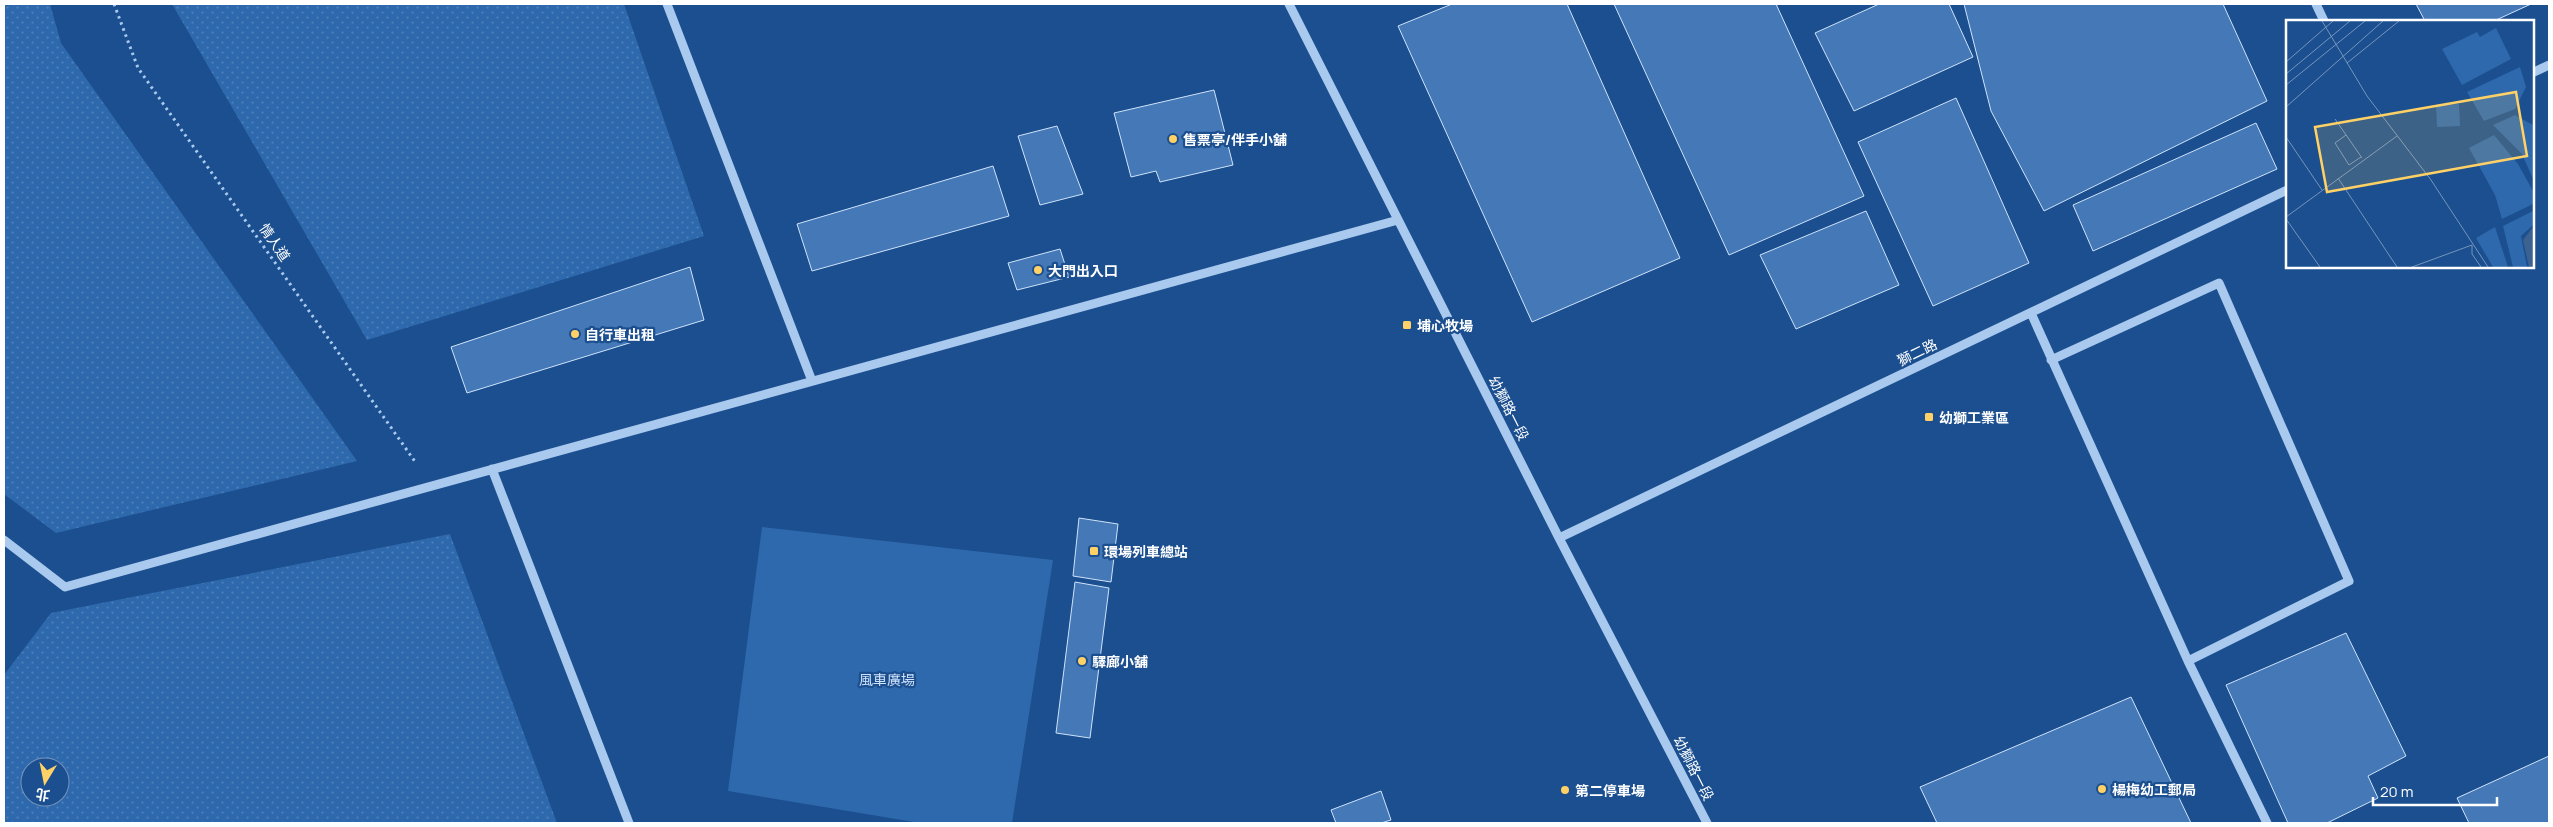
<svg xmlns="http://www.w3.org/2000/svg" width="2553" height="827" font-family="Manrope,'Noto Sans TC',sans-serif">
<defs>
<pattern id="grass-dots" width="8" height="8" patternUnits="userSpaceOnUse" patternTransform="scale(1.25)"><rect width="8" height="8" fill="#2e69ad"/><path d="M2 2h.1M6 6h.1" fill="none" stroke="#4d80b9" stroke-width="1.8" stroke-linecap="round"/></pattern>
</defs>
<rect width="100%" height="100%" fill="#1b4f8f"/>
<path fill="url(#grass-dots)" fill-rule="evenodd" d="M4 4H50L61 43 357 461 56 533 4 494Z
M172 4H624L704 236 367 340Z
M450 534 557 823H4V675L51 613ZM30 767H60V797H30Z"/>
<path fill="#2e69ad" d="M762 527 1053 560 1012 823H920L728 791Z"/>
<path fill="#4478b7" stroke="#cfe3fa" d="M1452 4H1567L1680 258 1532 322 1398 26Z
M1614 4H1776L1864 196 1729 255Z
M1879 4H1949L1973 57 1854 111 1815 33Z
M1964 4H2223L2267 101 2044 211 1991 111Z
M2416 4H2531L2494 21H2425Z
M1214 90 1233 165 1160 182 1156 171 1131 177 1114 113Z
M1956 98 2029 263 1933 306 1858 142Z
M2256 123 2277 169 2093 251 2073 205Z
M1057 126 1083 194 1040 205 1018 136Z
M993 166 1009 216 812 271 797 224Z
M1866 211 1899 285 1796 329 1760 255Z
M1060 249 1069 277 1017 290 1008 263Z
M690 267 704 320 467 393 451 347Z
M1079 518 1118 524 1111 582 1073 576Z
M1075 582 1109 588 1090 738 1056 733Z
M2346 633 2406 756 2368 776 2378 798 2327 823H2288L2226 685Z
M2131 697 2191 823H1937L1920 787Z
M2549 756V823H2469L2457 798Z
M1381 791 1391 820 1381 823H1336L1331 810Z"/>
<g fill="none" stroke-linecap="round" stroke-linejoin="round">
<path stroke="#a9c9ee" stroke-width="3" stroke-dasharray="2.5 4" stroke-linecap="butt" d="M114 4 138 68 416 463"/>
<path stroke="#a9c9ee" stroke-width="9" d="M667 4 812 381
M1289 4 1559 538 1707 823
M2316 4 2324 21
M2532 73 2549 65
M2031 313 2188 661 2267 823
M2051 360 2219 283 2349 581 2188 661
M492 469 629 823
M1559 538 2287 190
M4 540 65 587 1398 220"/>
</g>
<g fill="#ffd166" stroke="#1b4f8f" stroke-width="2">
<circle cx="1173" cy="139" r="5"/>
<circle cx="1038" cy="270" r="5"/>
<rect x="1402" y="320" width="10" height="10" rx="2.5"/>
<circle cx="575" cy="334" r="5"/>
<rect x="1924" y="412" width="10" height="10" rx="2.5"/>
<rect x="1089" y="546" width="10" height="10" rx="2.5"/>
<circle cx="1082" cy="661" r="5"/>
<circle cx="2102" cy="789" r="5"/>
<circle cx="1565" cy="790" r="5"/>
</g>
<g text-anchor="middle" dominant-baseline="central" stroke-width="4.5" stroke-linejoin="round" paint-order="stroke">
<g font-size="14" font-weight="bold" fill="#fff" stroke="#1b4f8f" text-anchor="start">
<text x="1183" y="139">售票亭/伴手小舖</text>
<text x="1048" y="270">大門出入口</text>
<text x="1417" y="325">埔心牧場</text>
<text x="585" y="334">自行車出租</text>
<text x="1939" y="417">幼獅工業區</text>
<text x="1104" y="551">環場列車總站</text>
<text x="1092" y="661">驛廊小舖</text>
<text x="2112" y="789">楊梅幼工郵局</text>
<text x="1575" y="790">第二停車場</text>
</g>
<g font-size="14" fill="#fff" stroke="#1b4f8f">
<text transform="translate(275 242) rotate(55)">情人道</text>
<text transform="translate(1917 352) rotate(-26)">獅二路</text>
<text transform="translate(1509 408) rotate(63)">幼獅路一段</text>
<text transform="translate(1694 768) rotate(63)">幼獅路一段</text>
</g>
<g font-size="14" fill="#cfe3fa" stroke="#1b4f8f">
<text x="887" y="679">風車廣場</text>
</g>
</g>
<g transform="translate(2286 20)">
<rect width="248" height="248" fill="#1b4f8f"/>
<path d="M210 8 225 39 176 65 156 29 191 12 194 17ZM234 47 240 67 229 89 198 101 181 72ZM229 95 247 105V159L236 134 207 105ZM208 115 232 144 247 171V184L216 199 209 175 183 128Z" fill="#2e69ad"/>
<path d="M247 191V205L235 216 241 247H227L217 206ZM209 207 222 247H207L190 218Z" fill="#2e69ad"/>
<path d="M173 84 174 106 151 107 150 85Z" fill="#2e69ad"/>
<path d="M247 207V247H243L237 220Z" fill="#3c6290"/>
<path fill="none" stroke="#7695bc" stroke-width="1" d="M36 1 81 76 145 160 202 247M0 42 47 1M61 43 113 1M0 54 64 1M0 65 79 1M0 87 97 1M49 99 76 138M60 115 49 123 63 145 75 137M0 117 36 170M52 158 111 247M0 197 111 116M0 199 34 247M186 225V234L195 247M126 247 186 225"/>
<path fill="#ffd166" fill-opacity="0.15" stroke="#ffd166" stroke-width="2.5" d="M230 72 241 136 41 172 29 107Z"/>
<rect width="248" height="248" fill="none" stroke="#fff" stroke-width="2.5"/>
</g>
<rect width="2553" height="827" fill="none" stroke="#ffffff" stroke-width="10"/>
<g transform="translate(45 782) rotate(190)"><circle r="24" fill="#1b4f8f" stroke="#7695bc"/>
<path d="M0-4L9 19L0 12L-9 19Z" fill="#ffd166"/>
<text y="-8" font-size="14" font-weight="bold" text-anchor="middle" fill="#ffffff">北</text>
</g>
<path d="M2373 797v8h124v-8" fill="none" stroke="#ffffff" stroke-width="2.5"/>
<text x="2380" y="797" font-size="15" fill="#ffffff" stroke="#1b4f8f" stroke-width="4" paint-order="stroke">20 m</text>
</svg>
